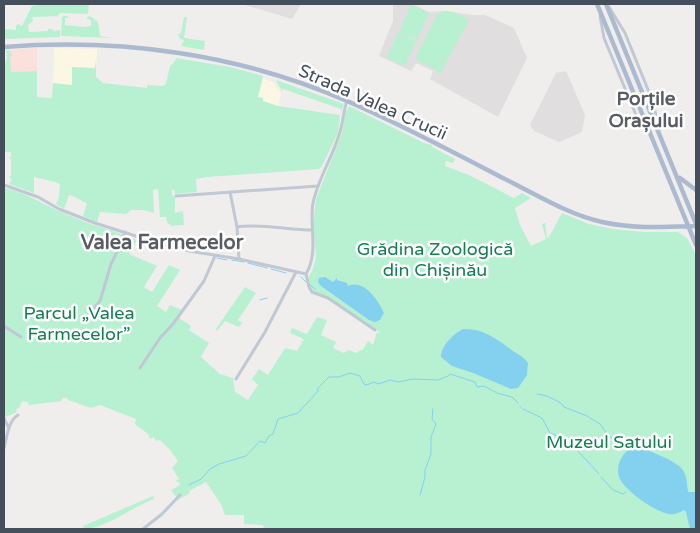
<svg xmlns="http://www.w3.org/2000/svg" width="700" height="533" font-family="'Varela Round',sans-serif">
<rect width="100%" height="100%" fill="#f0eded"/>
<path fill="#fcf7e4" d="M54 48 97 49 96 68H72L73 99 53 98Z
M263 78 273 82 281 94 278 106 262 101 258 97Z"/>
<path fill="#e1dedf" d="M242 4H301L292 19Z
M393 4H412L429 12 446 11 472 15H485L514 28 527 58 498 117 430 79 433 71 416 63 411 71 379 56 393 21Z
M566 71 585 115 582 132 559 142 534 131 530 125 556 73Z"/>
<path fill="#fce0db" d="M37 48V71L11 72 9 50Z"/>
<path fill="#b8f0d2" d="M46 4C51 6 56 4 62 5L89 4 88 14 60 13 58 16 32 17 33 21 28 25 29 32 48 31V29H53V31L60 30V37L4 39V29L16 30V26L18 24 22 26 32 6Z
M411 5 429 13 417 40 399 32Z
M445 11 454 12 469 20 440 74 436 70 415 59 438 13Z
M64 16H67L69 18H65V25L85 27 91 26V20L87 19V17L90 16 98 22 100 36 113 38 61 36 62 17Z
M184 17H187L184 38 205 41 204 50 181 46 184 40 180 39 178 34 181 33Z
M398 32 416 41 405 66 387 58Z
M6 50H9L13 56H10L11 72 37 71V97L52 98 53 83 72 85V67L95 68 96 59V77L103 83 147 88V85L163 86 166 84 170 66 175 61 176 58 230 67 263 76 258 97 263 98V101L278 106 340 115 341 109 283 89 282 91 276 80 344 104 340 115 338 133 322 166 319 169 207 177 196 179 197 192 175 194 174 190H172V195L175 197V213L183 211 184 225 171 226 167 222 166 217H160L158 189 153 190 154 213 142 210H131L126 214 100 212 97 222 83 216 87 203C80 201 76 196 69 195L64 209 56 204 59 197 60 184 55 182 34 177V193L9 184 12 180 9 177 11 175V160L9 157H11V152H4V66L7 58Z
M349 106 424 143 432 145V147L455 159 453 163 446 161 445 166 469 175 514 198 522 193 531 198 515 208 520 225 531 246 546 239 542 224 545 223 547 238 549 237 562 213 589 224 613 229 643 232H678L687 238 696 255V529H264L263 525 244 524V515H225L221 504 206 482 189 491 190 493 176 501 181 495 177 498 171 490 180 485 179 482H177L176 481 179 479 172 468 178 461 170 450 160 440 156 441 154 437 150 439 148 434 135 424 136 419 100 405 91 408 68 400 67 398H62V401L29 405 28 402 22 401 19 408 16 409 17 412 6 417 4 415V188C27 193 46 206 68 215 90 225 114 230 137 240L129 254 157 266 144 287 152 292 169 265 180 270 157 306 166 312 170 305 184 311 179 318 191 326 189 330 209 343 201 357 220 374 233 378 235 392 248 400 258 385 252 379 259 369 268 375 285 348 297 351 304 339 290 333 292 328 307 334 317 317 327 320 321 335 336 342 333 348 344 353 348 350 357 353 360 350 362 351 368 341 373 345 377 332 379 333 380 332 314 291 310 287 308 278 313 269 316 257 313 225 316 199 342 133 345 114Z
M245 287 256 293 238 320 242 323 239 327 225 321 217 331 216 329Z
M153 496 154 499C134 506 105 529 84 529L83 526Z"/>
<path fill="#83d1ef" d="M325 277 333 282 337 278V280L347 283 348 286C364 279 378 300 384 313L380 320 375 322 369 320 321 286 318 282 319 278Z
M463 329C483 328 497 339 513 351 519 355 524 357 528 363L527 375 518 388 511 389 473 373 452 366 441 357C441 346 453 334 463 329Z
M636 446C647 450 675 460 682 469 687 475 687 484 688 492H696V529H690L686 512 684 510C679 513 674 515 669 514 655 512 624 490 619 477 615 464 624 449 636 446Z"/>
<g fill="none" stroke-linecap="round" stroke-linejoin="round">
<path stroke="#83d1ef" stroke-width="1" d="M217 258 227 260
M232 260 244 262
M248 263 267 268
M271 269 286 273
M301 277 306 282
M310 285 315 289
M260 300 267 298
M537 394 547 396 561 403 564 407 587 416 600 424 608 435 628 449
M520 406 521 407
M523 409 542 418 550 433 562 438 577 450 599 474
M601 477 613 490 623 494 626 492
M189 485 201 479 210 469 219 464 246 456 260 441 265 443 269 436 273 434 278 419 298 413 318 391V388L329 377H339L350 373 360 376 364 384 367 385 374 382 378 384 390 380 399 382 412 379 438 380 448 376 450 374 475 382 477 387 484 386 497 393 512 397 518 403
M420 495 425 477V470L431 454V437L436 424 432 419 433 409"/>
<path stroke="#bfc8d3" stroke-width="3" d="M609 7 625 33 653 102 659 130
M600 16 604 38 636 115 648 132
M4 185 38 197 59 209 95 223 145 239 189 251 239 259 306 274
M230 192 237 227 239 259
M176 196 318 186
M237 227C258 223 289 230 312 230
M306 274C319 252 309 227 313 203 318 179 332 158 339 135 343 124 343 112 347 101
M306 274 309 287 312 292 328 298 375 330
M89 314 100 301 111 264 118 250 125 232
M4 326 21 337
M140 368 160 338 173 324 204 281 215 256
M236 379 265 332 296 272
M4 418 9 429
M4 448C7 437 8 421 18 415
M143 529 162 514 180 495"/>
<path stroke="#abbace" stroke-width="4.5" d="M597 4 696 245
M606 4 696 224
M4 47C121 38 239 54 347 101 400 124 451 151 503 178 535 194 567 214 602 222 633 229 665 227 696 226
M680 178 696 190"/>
</g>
<g text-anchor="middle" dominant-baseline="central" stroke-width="5" stroke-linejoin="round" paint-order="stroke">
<g font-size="18" fill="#444f5b" stroke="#fff">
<text transform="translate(373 102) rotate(24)">Strada Valea Crucii</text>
</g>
<g font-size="18" fill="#137f51" stroke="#fff">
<text x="435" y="249">Grădina Zoologică<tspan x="435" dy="21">din Chișinău</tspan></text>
<text x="79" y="313">Parcul „Valea<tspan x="79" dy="21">Farmecelor”</tspan></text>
<text x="609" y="442">Muzeul Satului</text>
</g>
<g font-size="19" font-weight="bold" fill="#595d62" stroke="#fff">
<text x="646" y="99">Porțile<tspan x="646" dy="22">Orașului</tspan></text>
</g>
<g font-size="20" font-weight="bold" fill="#595d62" stroke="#fff">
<text x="162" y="243">Valea Farmecelor</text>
</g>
</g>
<rect width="700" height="533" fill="none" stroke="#444f5b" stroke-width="10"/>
</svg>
